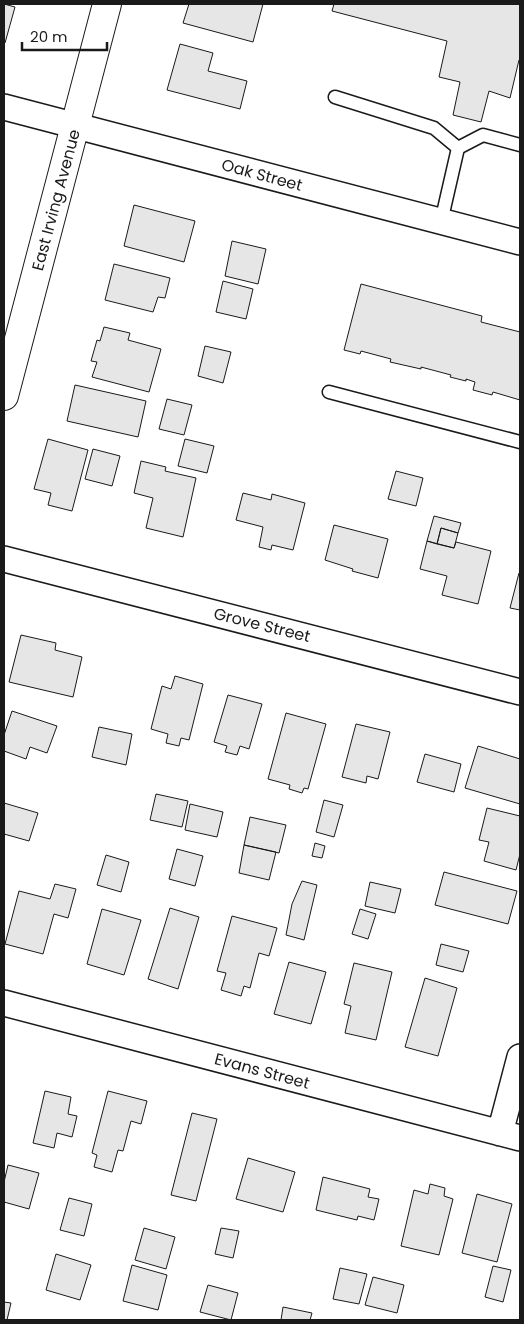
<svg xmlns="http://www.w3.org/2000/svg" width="524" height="1324" font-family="Poppins,sans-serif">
<rect width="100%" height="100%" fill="#fff"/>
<path fill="#e6e6e6" stroke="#1a1a1a" d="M4 4 15 7 5 43H4Z
M189 4H263L253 42 183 23Z
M334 4H520V60H519L510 98 489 91 481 122 453 115 460 82 439 77 447 41 332 11Z
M180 44 213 53 208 71 247 81 240 109 167 90Z
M134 205 195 221 184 262 124 246Z
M232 241 266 249 258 284 225 276Z
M114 264 170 278 165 298 158 297 153 312 105 300Z
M223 281 253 289 246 319 216 312Z
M361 284 482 316 481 322 520 332V400L493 392 492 395 473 390 475 382 466 379V381L450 377 451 375 421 367V369L390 362 391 359 361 351 360 354 344 350Z
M104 327 130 333 128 340 161 349 149 392 92 377 97 362 91 361 97 340 100 341Z
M205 346 231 352 223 383 198 376Z
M75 385 146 401 138 437 67 421Z
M167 399 192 405 184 435 159 429Z
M48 439 88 450 72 511 48 505 51 493 34 489Z
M185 439 214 446 207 473 178 466Z
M93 449 120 456 112 486 85 479Z
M141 461 166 467 165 471 196 478 183 537 146 528 153 498 134 493Z
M396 471 423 478 416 506 388 499Z
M243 493 271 500 272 494 305 503 293 550 272 545 271 550 259 547 263 527 236 520Z
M434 516 461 523 458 533 441 528 437 544 427 541Z
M334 525 388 539 378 578 352 571 353 569 325 560Z
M441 528 458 533 454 548 437 544Z
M427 541 454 548 456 542 491 551 478 604 442 595 447 576 420 569Z
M519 573H520V610L510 608Z
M21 635 56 643 55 650 82 657 73 697 9 682Z
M175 676 203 684 189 740 181 738 179 746 166 743 168 734 151 729 162 686 171 689Z
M228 695 262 704 249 749 240 746 237 755 225 752 227 746 214 742Z
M12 711 57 726 47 753 30 747 26 759 4 751V735Z
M286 713 326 724 308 789 304 788 302 793 289 789 290 785 268 779Z
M356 724 390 732 378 779 367 776 366 783 342 777Z
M99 727 132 734 126 765 92 757Z
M478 746 520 759V804L465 788Z
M425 754 461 764 454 792 417 782Z
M156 794 188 801 182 827 150 820Z
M324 800 343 805 334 837 316 832Z
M4 803 38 813 29 841 4 834Z
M190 804 223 812 217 837 185 830Z
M487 808 520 816V854L516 870 484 861 489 842 479 840Z
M250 817 286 825 279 853 244 845Z
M315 843 325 846 322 858 312 856Z
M244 845 276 852 269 880 239 873Z
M177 849 203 856 195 886 169 879Z
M106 855 129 862 121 892 97 885Z
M444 872 517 891 508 924 435 905Z
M302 881 317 885 304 940 286 935 292 904Z
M370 882 401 889 395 913 365 906Z
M55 884 76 889 68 918 54 914 43 954 5 944 19 891 50 899Z
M170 908 199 917 178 989 148 979Z
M102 909 141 920 124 975 87 964Z
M360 909 376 914 368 939 352 934Z
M232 916 277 928 269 956 259 953 250 988 244 986 241 996 221 990 226 973 217 971Z
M441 944 469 951 463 972 436 965Z
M289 962 326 972 311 1024 274 1014Z
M354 963 392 972 376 1040 345 1033 351 1006 344 1004Z
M425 978 457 988 438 1056 405 1047Z
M45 1091 71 1097 68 1114 77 1116 72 1137 57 1133 54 1148 33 1143Z
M108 1091 147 1101 141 1124 131 1121 123 1151 118 1150 112 1172 94 1167 97 1155 92 1153Z
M192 1113 217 1119 196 1201 171 1195Z
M248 1158 295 1172 283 1212 236 1199Z
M8 1165 39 1173 29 1209 4 1202V1182Z
M323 1177 370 1189 368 1197 379 1199 374 1220 358 1216 357 1220 316 1210Z
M430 1184 445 1188 444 1196 453 1199 439 1255 401 1246 414 1190 428 1194Z
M477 1194 512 1204 497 1262 462 1253Z
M69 1198 92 1204 84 1236 60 1230Z
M144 1228 175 1237 166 1269 135 1260Z
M221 1228 239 1231 233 1258 215 1254Z
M56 1254 91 1265 80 1300 46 1290Z
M132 1265 167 1275 158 1310 123 1301Z
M493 1266 511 1270 503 1302 485 1297Z
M340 1268 367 1274 359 1304 333 1299Z
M373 1277 404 1285 397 1313 365 1305Z
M208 1285 238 1293 231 1320 200 1312Z
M4 1302 11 1303 7 1320H4Z
M283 1307 312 1313 310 1320H281Z"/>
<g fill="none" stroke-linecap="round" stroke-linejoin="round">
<defs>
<path id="service" d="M335 97 434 128 458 148
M441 222 458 148 483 135 520 145
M329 392 520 442"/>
<path id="minor" d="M4 107 520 242
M4 559 520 692
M4 1003 520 1138
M500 1133 520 1057"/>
<path id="tertiary" d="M4 396 107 4"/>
</defs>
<use href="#service" stroke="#1a1a1a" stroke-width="15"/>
<use href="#minor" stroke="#1a1a1a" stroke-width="28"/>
<use href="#tertiary" stroke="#1a1a1a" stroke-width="30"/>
<use href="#service" stroke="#fff" stroke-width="12"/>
<use href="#minor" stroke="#fff" stroke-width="25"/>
<use href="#tertiary" stroke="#fff" stroke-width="28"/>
</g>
<g text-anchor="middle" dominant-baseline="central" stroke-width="4" stroke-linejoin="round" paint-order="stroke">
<g font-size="16" fill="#1a1a1a" stroke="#fff">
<text transform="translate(262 175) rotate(15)">Oak Street</text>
<text transform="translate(56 200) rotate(-75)">East Irving Avenue</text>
<text transform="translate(262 625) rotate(14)">Grove Street</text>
<text transform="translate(262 1071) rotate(15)">Evans Street</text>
</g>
</g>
<rect width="524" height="1324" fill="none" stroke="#1a1a1a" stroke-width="10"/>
<path d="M22 42v8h85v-8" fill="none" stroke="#1a1a1a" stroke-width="2.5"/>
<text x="30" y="42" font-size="15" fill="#1a1a1a" stroke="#ffffff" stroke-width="4" paint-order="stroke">20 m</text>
</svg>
